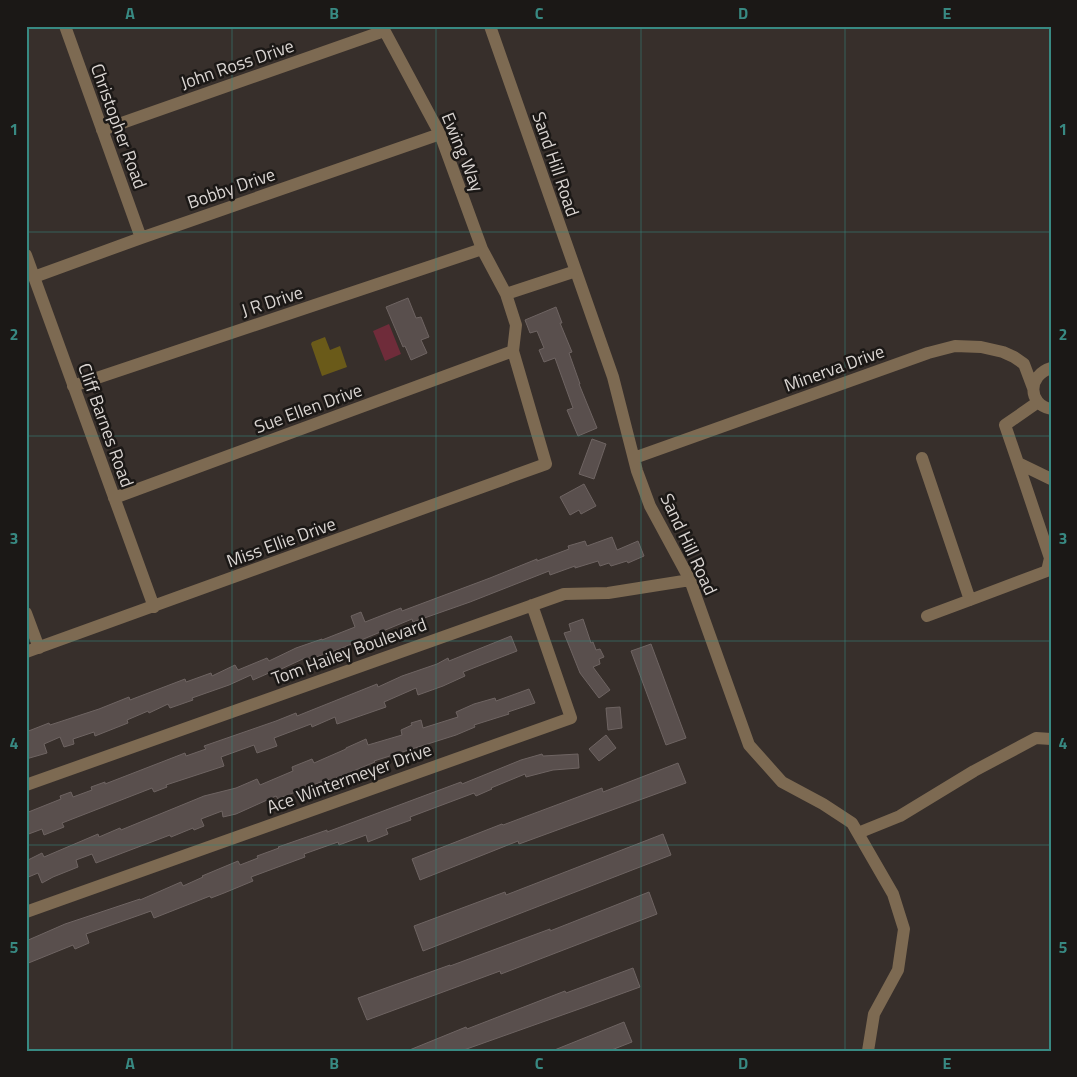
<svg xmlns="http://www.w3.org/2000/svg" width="1077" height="1077" font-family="'Titillium Web',sans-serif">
<rect width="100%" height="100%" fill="#372f2b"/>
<path fill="#6a5a19" d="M325 337 330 350 340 346 347 367 322 376 311 344 312 342Z"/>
<path fill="#6f2c3a" d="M389 324 401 354 385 361 373 331Z"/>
<path fill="#594f4d" stroke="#6e6462" d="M408 298 416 318 421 317 429 337 421 340 427 353 411 360 405 346 403 347 386 307Z
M556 307 562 323H560L572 352 569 353 580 384H579L597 428 578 436 567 410 573 408 555 358 544 362 539 350 544 348 537 331 530 333 525 320Z
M592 439 606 444 594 479 579 474Z
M584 484 596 506 581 514 579 510 570 515 560 497Z
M612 537 617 550 638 541 644 556 628 563 627 561 611 566 609 563 600 566 598 561 575 568V566L550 575 549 571 470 602 413 622 412 619 332 652 306 660 305 658 279 670 278 669 253 680 251 675 229 685 192 698 193 700 170 708 168 704 149 713 148 711 127 720 128 723 95 736 94 732 73 739 74 744 64 747 60 737 44 744 47 753 26 759V732L49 723 50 725 99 709 129 697 130 700 185 679 186 682 211 673 212 676 235 665 238 670 267 658 269 661 296 648 322 639V640L355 627 351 616 361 612 365 622 401 608 402 611 490 578 537 559V561L569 549 568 546 585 541 587 546Z
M583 619 591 643 593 642 596 650 600 649 604 657 599 659 600 664 593 667 610 690 599 698 580 673 564 633 571 631 569 624Z
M511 636 517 651 463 672 465 676 443 686 418 695 416 688 384 702 386 707 337 724 335 717 312 727 311 724 274 738 277 746 257 753 254 745 221 757 224 766 166 785 167 787 154 792 152 788 62 823 64 827 44 835 42 829 26 835V813L61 799 60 796 71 792 73 797 92 790 91 787 105 782V784L185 753 186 756 206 749 204 746 276 721 296 713 297 716 377 684 378 687 402 676 437 664 448 658 449 661Z
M651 644 686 738 666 745 631 651Z
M529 689 535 703 508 712 509 714 474 725 475 727 456 735 374 761 375 762 329 781 328 779 278 799 276 796 236 814 223 817 222 811 201 819 204 826 194 830 193 828 171 837 170 835 96 863 92 854 76 860 78 867 53 877 42 883 38 873 26 878V861L42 853 44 857 98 834 99 837 120 828 121 830 204 796 236 788 257 779 260 785 293 771 292 767 312 759 314 763 346 749V748L366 739 368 745 402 735 401 730 412 725 411 723 421 720 423 728 458 717 456 712 474 704 495 698 496 701Z
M620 707 622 728 608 730 606 708Z
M606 735 616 748 599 761 589 749Z
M542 754 543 756 578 754 579 768 553 770 526 777 525 774 491 788 492 789 476 796 474 793 410 817 411 820 386 829 388 834 368 842 366 835 339 845 338 842 304 854 305 857 251 877 253 881 224 893 211 898 210 896 154 918 151 911 86 934 89 943 75 949 73 945 26 964V941L65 924 140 899V900L181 882 183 886 203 877 202 876 238 861 240 865 258 858 257 856 279 848 278 847 327 830V832L461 782 462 784 521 760Z
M678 763 686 783 519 844 518 841 420 880 412 859 502 824 503 825 602 788 603 792Z
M663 834 671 855 423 951 414 926 505 892 506 895Z
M649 892 657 914 501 974 500 971 367 1020 358 998 450 965V966L550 929V931Z
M633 968 640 987 582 1008 461 1051H407L466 1027 467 1029 565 991 566 993Z
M624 1022 632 1042 609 1051H552Z"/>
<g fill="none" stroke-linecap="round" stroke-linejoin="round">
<path stroke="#7d6a52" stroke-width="12" d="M65 26 141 238
M490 26 613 377 637 471 650 506 690 580 749 745 782 782 823 804 852 823 893 894 904 929 898 970 874 1014 868 1051
M102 130 384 31
M26 255 154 607
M34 277 141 238 440 134
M506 294 576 271
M1051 368C1028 375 1027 404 1051 409
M73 386 482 249
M1038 402 1005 425 1018 463 1051 479
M634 458 928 353 955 346 981 347 1003 352 1014 357 1024 364 1033 388
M922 458 970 600 1047 571 1050 558 1018 463
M114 498 513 351
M26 613 39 648
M927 616 970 600
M26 652 546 464 513 351 516 325 506 294 482 249 440 134 382 26
M26 785 564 594 608 593 690 580
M858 833 900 816 974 771 1036 738 1051 739
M26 912 571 718 532 605"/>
</g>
<path fill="none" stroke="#388982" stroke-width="1" stroke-opacity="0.55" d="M232 26V1051M436 26V1051M641 26V1051M845 26V1051M26 232H1051M26 436H1051M26 641H1051M26 845H1051"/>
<g text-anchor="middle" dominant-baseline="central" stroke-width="5" stroke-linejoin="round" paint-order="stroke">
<g font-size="18" fill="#dad5d2" stroke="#1b1816">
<text transform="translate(237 64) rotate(-19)">John Ross Drive</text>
<text transform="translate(119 126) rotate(70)">Christopher Road</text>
<text transform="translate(463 152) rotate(68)">Ewing Way</text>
<text transform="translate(556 164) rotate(71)">Sand Hill Road</text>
<text transform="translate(231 188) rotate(-19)">Bobby Drive</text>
<text transform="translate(272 301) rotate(-18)">J R Drive</text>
<text transform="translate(834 368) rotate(-20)">Minerva Drive</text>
<text transform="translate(308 408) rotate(-20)">Sue Ellen Drive</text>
<text transform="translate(106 425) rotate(70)">Cliff Barnes Road</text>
<text transform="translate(281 542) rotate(-20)">Miss Ellie Drive</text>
<text transform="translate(689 544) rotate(65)">Sand Hill Road</text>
<text transform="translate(349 651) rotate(-20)">Tom Hailey Boulevard</text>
<text transform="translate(349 778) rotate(-20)">Ace Wintermeyer Drive</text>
</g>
</g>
<rect width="1077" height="1077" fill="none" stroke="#1b1816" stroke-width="55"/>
<rect x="28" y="28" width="1022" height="1022" fill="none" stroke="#388982" stroke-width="2"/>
<g font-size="16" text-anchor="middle" font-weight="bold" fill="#388982">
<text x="130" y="19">A</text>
<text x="334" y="19">B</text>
<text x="539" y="19">C</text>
<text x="743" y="19">D</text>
<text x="947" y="19">E</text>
<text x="14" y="135">1</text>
<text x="1063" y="135">1</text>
<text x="14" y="340">2</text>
<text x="1063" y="340">2</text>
<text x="14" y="544">3</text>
<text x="1063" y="544">3</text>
<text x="14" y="749">4</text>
<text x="1063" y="749">4</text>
<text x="14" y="953">5</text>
<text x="1063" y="953">5</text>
<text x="130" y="1069">A</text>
<text x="334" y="1069">B</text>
<text x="539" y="1069">C</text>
<text x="743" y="1069">D</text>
<text x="947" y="1069">E</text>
</g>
</svg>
